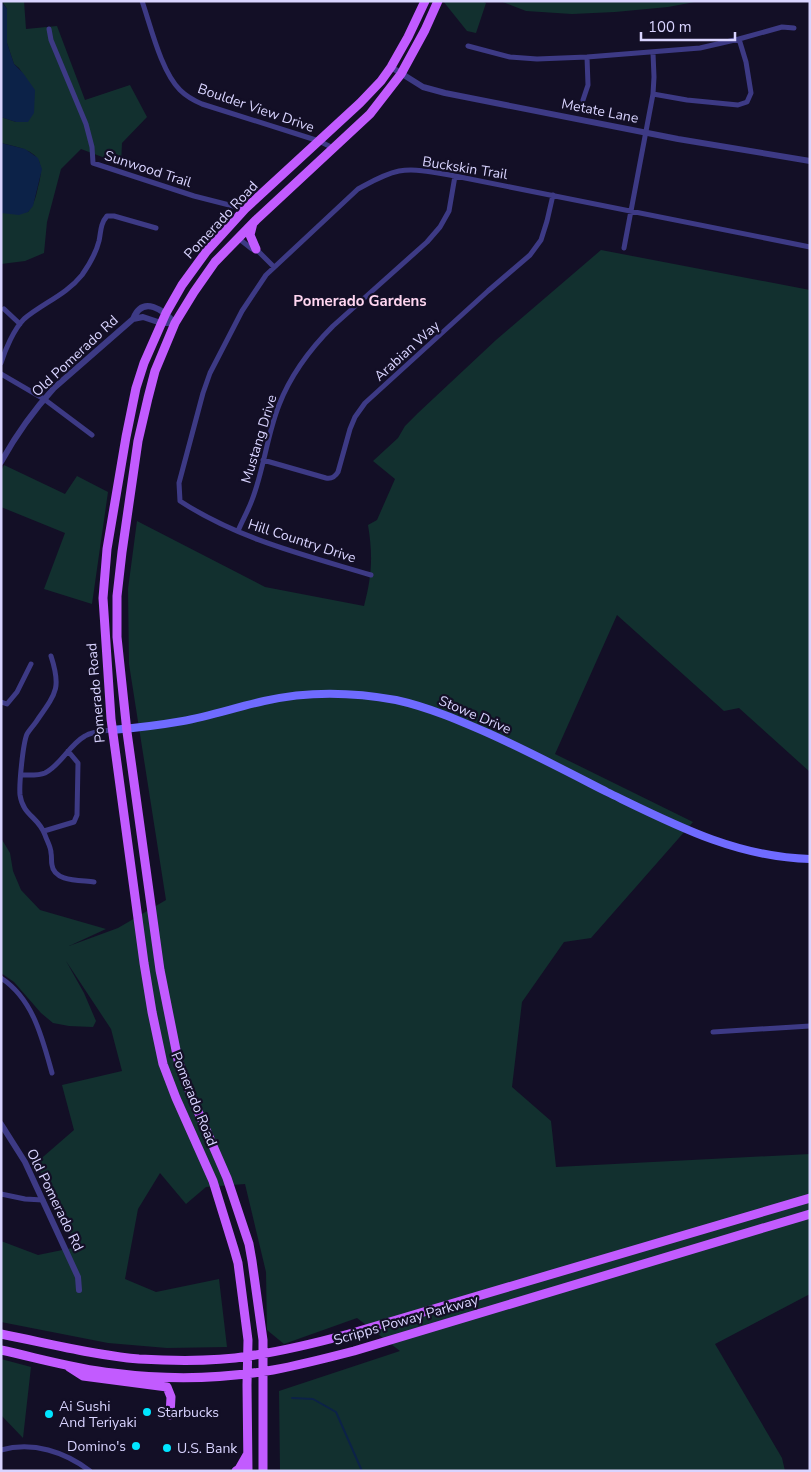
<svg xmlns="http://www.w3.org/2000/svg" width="811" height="1472" font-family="'Nunito Sans',sans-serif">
<rect width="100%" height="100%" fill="#130f26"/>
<path fill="#12302f" d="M2 1H24L26 29 57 26 85 100 130 85 147 117 122 143 121 164 81 149 61 169 47 222 44 253 25 261 1 264V213L28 212C34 204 36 197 38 187 48 153 30 150 1 143V117L16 122 27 80 19 68 14 64 7 43V9Z
M443 1H482L486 3 476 33 467 31Z
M500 1H700L668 7 615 12 572 14 526 11Z
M601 250 810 290V772L739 708 724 711 617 615 555 754 693 822 591 938 564 942 522 1002 512 1087 551 1121 556 1167 810 1154V1294L715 1344 782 1458 785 1471H280L279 1391 400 1351 357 1318 284 1344 267 1330 266 1272 245 1184 206 1187 186 1204 160 1173 138 1209 125 1279 156 1292 219 1279 227 1347 167 1348 108 1343 1 1322V1241L38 1255 77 1247 36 1163 74 1130 62 1085 122 1071 111 1029 66 961 84 993 96 1021 93 1027 69 1026 53 1023 41 1013 14 982 1 973V838L10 853 13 871 21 890 40 910 106 929 69 946 118 928 166 900 129 664 128 589 137 521 265 587 364 606C372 576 373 555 368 525L377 520 395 479 373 461 398 438 405 426 418 413 496 340Z
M4 465 65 494 77 476 108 492 92 604 44 589 65 533 1 507V471Z
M1 1359 31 1367 23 1438 1 1415Z"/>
<path fill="#0c2248" d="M1 1 7 9V43L14 64 23 73 35 90 34 113 28 122H16L1 117Z
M1 143 25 149 38 158 42 169 33 206 28 212 19 215 1 213Z"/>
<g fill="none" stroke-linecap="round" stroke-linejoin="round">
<path stroke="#0c2248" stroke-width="2" d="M292 1398 313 1399 336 1412 362 1471"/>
<path stroke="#3d3a85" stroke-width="5" d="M142 1C151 27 161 71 180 90 186 96 195 101 202 104L319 141 333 148
M49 29 51 40 86 124 92 147 93 163 194 196 245 209
M468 46 510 57 537 59 587 57 700 48 739 39 782 27 794 28
M653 94 687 100 738 105 747 102 751 93 746 62 739 39
M583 100 588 85 587 57
M238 238 252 249H256L274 267
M624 248 653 94 654 77 653 53
M4 309 20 324
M1 363C5 350 14 329 24 319 43 303 66 295 82 275 89 265 96 253 99 241 101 232 100 224 107 216H114L156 228
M1 374 44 399 92 435
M263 460 326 478C332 479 335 477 338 472L350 429 355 417 365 403 488 291 530 255 541 240 547 221 553 195
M238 531C242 521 248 511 252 500 264 469 267 435 279 405 291 374 310 349 333 326L427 242 440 227 449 211 455 176
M371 575C305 555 238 539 180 501L179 483 203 393 210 373 242 311 266 275 358 189C371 182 384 174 399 171 417 168 437 173 455 176L810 247
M51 656C61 687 57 692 38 719 35 724 30 729 27 734 23 743 19 784 20 795 23 816 39 817 45 835 47 841 51 847 51 853 52 857 51 861 52 865 54 882 81 880 94 882
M1 702 7 704 17 692 31 664
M21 775C28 775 38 776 45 773 61 765 69 745 85 736 93 731 103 731 112 730
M44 831 74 822 77 815 78 763 68 751
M1 978C33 999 42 1037 52 1073
M713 1032 810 1026
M1 1194 25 1199 43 1200
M1 1450C33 1441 65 1452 90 1471"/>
<path stroke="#3d3a85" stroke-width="6" d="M391 67 423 87 445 93 678 139 810 161
M133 319 143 317 161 323H175
M1 462C16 435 33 411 54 388L133 319C143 294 164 311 175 323
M1 1124 25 1162 78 1277 79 1290"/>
<path stroke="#6f6bff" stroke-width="8" d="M112 730C136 728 160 725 183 721 210 716 237 707 264 701 307 691 353 692 396 700 428 707 458 720 488 733 528 751 568 772 607 792 673 824 735 857 810 859"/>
<path stroke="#c25bff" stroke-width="9" d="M253 223 250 235 256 249
M1 1334C47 1343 93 1355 139 1359 175 1361 213 1362 249 1356 283 1351 316 1343 349 1334L810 1198
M1 1350C38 1358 75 1369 113 1373 166 1380 221 1379 273 1370 300 1365 327 1358 354 1351L810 1214
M69 1367 83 1376 167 1387 171 1397 170 1415
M236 1471 239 1469 247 1455
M248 1471 247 1385 248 1340 238 1263 234 1249 213 1181 176 1098 163 1064 152 1012 144 963 111 719 103 598 107 549 126 437 136 388 144 363 166 313 182 285 206 252 245 209 360 103 381 81 391 67 408 37 425 1
M263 1471V1340L252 1261 249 1244 227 1178 190 1093 178 1060 160 970 127 732 117 637V596L122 552 138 441 148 398 155 371 175 323 194 292 215 262 256 220 370 114 401 74 425 30 438 1"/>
</g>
<g fill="#00e5ff" stroke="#130f26" stroke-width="2">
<circle cx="147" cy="1412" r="5"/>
<circle cx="49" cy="1414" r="5"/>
<circle cx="136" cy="1446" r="5"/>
<circle cx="167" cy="1448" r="5"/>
</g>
<g text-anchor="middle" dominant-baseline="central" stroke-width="4.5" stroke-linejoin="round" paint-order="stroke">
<g font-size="14" fill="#d9d4ff" stroke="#130f26">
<text transform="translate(256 108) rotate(19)">Boulder View Drive</text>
<text transform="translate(600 111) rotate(11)">Metate Lane</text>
<text transform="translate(465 168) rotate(9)">Buckskin Trail</text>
<text transform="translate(148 169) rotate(18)">Sunwood Trail</text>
<text transform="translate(221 220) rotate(-47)">Pomerado Road</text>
<text transform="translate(407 351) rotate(-42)">Arabian Way</text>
<text transform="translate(75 356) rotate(-43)">Old Pomerado Rd</text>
<text transform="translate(259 439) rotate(-73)">Mustang Drive</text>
<text transform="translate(302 541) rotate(18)">Hill Country Drive</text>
<text transform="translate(96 693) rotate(-95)">Pomerado Road</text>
<text transform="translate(475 715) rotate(23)">Stowe Drive</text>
<text transform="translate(194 1099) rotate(68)">Pomerado Road</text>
<text transform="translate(55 1200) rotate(64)">Old Pomerado Rd</text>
<text transform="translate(406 1320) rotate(-16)">Scripps Poway Parkway</text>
</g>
<g font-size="14" fill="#d9d4ff" stroke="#130f26" text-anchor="start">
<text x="59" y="1406">Ai Sushi<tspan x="59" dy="16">And Teriyaki</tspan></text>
<text x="157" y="1412">Starbucks</text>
<text x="126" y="1446" text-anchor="end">Domino's</text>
<text x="177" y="1448">U.S. Bank</text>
</g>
<g font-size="15" font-weight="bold" fill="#ffd6f0" stroke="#130f26">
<text x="360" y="301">Pomerado Gardens</text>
</g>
</g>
<rect width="811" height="1472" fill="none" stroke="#d9d4ff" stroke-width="5"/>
<path d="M641 32v8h94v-8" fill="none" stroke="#d9d4ff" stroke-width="2.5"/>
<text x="648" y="32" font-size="15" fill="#d9d4ff" stroke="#130f26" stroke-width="4" paint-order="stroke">100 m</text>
</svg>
